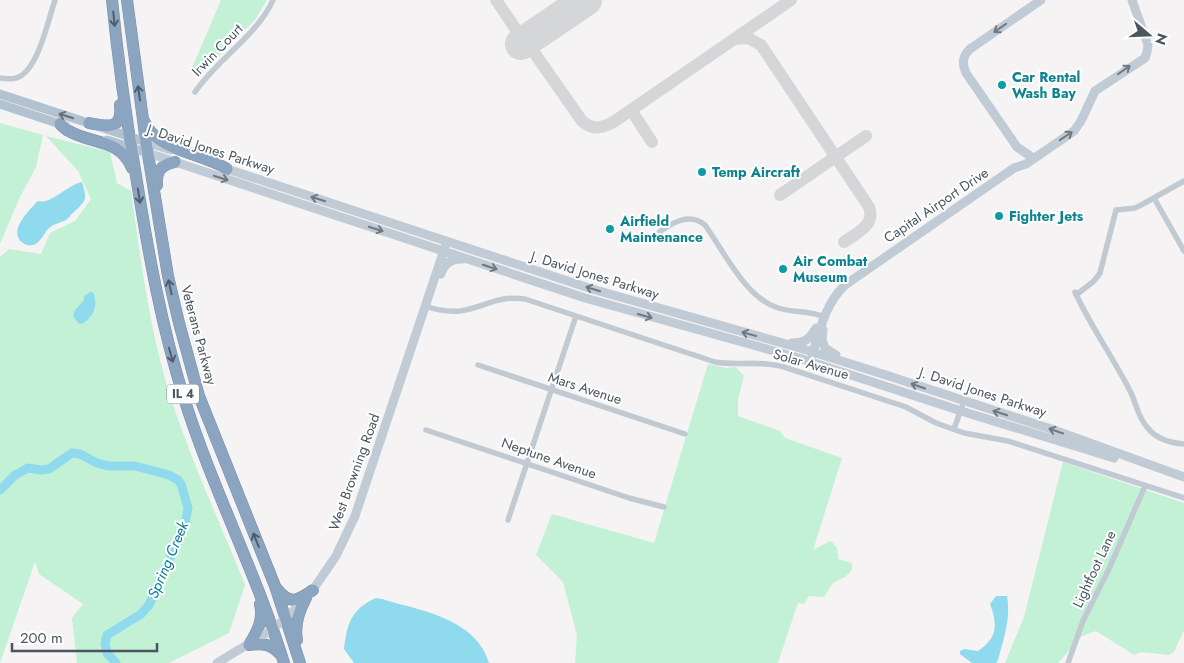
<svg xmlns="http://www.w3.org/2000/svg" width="1184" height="663" font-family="Jost,sans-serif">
<rect width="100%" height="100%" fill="#f5f3f3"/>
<path fill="#c3f1d5" d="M221 0H267L255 20 203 71 192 68Z
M0 123 43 135 36 167 19 199 0 244Z
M46 136 110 152 117 183 131 191C141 262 150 334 172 402 193 465 221 525 245 585L229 633 169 663H77L72 618 83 604 39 574 35 562 0 663V257L9 249 41 254 50 233 75 221 91 199 78 171Z
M708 364 727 368 736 367 744 376 738 399V416L780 431 785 438 842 458 813 550 830 541C837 545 839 551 838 559L852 563V570L845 577 833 583 824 597 809 596 804 604 798 603 778 663H575L577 635 563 582 536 555 552 514 654 543Z
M1063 462 1184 503V630L1174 652 1169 655 1141 652 1134 655 1096 631 1082 636 1058 663H1005L1024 617Z"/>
<path fill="#90daee" d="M82 182C87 199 87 200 74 212 71 214 69 218 66 220 60 223 53 224 49 228 43 234 41 243 33 245 29 246 26 245 23 243 7 232 29 210 38 201 51 205 67 185 82 182Z
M90 292H93C99 305 93 319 81 324L78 323 73 316 75 310 84 300V296Z
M996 596H1007C1011 619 1004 637 998 660L996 663H972L960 654V651L964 649 978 651C997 638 998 625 990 604Z
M376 598C384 599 391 602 399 604 432 612 479 625 489 663H354L344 649C347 624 351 609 376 598Z"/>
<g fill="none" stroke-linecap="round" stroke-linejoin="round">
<path stroke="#90daee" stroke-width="9" d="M0 490 15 475 28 468 41 470 49 469 72 453 80 454 97 463 108 466H135L158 472 169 475 178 480 181 484 188 508 185 524 149 605 141 614 107 635 105 643 107 653 116 663"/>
<path stroke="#d5d6d8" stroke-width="12" d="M496 0 515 28 526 41 582 121C593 131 603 128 615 121L791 0
M735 39 748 38 761 45 869 207C876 225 857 233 844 242
M631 110 652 142
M780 195 866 136"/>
<path stroke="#d5d6d8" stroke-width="32" d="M521 44 586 0"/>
<defs>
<path id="highway" d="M112 0C118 59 126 118 136 176 148 251 161 325 184 398 212 488 256 572 284 663
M127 0 146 142 168 276 179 323 199 396 275 586 300 663
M144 121C157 152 201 152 227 169
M89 123C108 127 123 130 120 105
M60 124C62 126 66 130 69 131 93 145 119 138 132 168
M157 185C156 171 161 165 175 162
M277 589C290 606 299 600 313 590
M297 640C294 625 299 611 306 598
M249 645C257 632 264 620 260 604
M249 645C264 643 271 644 281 655"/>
</defs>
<use href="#highway" stroke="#7690ad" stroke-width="12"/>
<path stroke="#c1cad2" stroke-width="5.5" d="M0 78C5 78 11 80 16 78 38 72 48 20 55 0
M195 92C218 58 256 37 273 0
M1154 198 1184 251
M647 241C664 229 685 209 705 225 725 253 745 297 778 308 794 313 809 310 824 317
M1075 292C1090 325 1112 356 1129 389 1136 401 1137 416 1147 427 1156 439 1169 443 1184 444
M1076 295 1094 281 1100 273 1116 210 1135 208 1143 204 1184 181
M425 306C436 310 449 312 460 311 485 307 498 295 525 299L715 362C738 366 761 360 784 367L906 407 936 423 964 433 1008 441 1184 498
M478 365 685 434
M954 429 964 401
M426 430 629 498 664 507
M508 520 576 316
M1068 663 1083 621 1109 569 1145 486"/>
<path stroke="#c1cbd6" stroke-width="9" d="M146 142 171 150
M148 153 585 298 799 358 961 411 1114 458
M1033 158 1017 147 966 73C962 63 962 57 970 49L1041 0
M221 167 592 289 800 348 889 376 1054 430 1184 477
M441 274C444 264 451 258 463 259
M823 330 822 340 825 348 836 355
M792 343C805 343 810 339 816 328
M812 356C820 330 825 304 845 285L1014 168 1026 164 1074 131 1081 121 1095 91 1145 58 1147 52 1148 45 1132 0
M310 594 336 556 355 516 445 247
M217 663 273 629 301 604"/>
<path stroke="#b3c2d1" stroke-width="9" d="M0 94 146 142
M0 104 66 126
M107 140 148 153"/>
<use href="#highway" stroke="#8ba5c1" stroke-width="11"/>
</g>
<defs><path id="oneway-shaft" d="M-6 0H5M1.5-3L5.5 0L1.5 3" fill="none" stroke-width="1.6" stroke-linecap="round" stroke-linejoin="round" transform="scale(1.25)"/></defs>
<g stroke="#505e6b">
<use href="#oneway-shaft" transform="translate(114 19) rotate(84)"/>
<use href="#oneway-shaft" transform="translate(139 93) rotate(-98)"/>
<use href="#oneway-shaft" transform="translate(139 196) rotate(81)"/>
<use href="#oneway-shaft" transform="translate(170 287) rotate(-102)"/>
<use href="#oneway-shaft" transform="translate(171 355) rotate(74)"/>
<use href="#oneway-shaft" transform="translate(256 540) rotate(-112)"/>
</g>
<g stroke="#6e7984">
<use href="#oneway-shaft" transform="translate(1000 28) rotate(145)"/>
<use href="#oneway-shaft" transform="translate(1124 70) rotate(-35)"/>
<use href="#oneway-shaft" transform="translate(1066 136) rotate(-34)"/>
<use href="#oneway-shaft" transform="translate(221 178) rotate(18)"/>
<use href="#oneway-shaft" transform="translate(318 199) rotate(-162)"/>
<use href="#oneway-shaft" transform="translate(376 229) rotate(18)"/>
<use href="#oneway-shaft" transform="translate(490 267) rotate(18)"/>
<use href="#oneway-shaft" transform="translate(593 289) rotate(-163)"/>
<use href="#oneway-shaft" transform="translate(645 316) rotate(16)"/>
<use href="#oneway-shaft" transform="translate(749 334) rotate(-165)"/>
<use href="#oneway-shaft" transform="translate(918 386) rotate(-161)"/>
<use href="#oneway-shaft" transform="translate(1000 413) rotate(-162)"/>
<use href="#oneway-shaft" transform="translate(1056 431) rotate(-161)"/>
</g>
<use stroke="#64717d" href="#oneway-shaft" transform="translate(66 116) rotate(-162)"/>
<g fill="#0f9aa8" stroke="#fff" stroke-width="2">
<circle cx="1002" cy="85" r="5"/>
<circle cx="702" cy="172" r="5"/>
<circle cx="999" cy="216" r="5"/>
<circle cx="610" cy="229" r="5"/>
<circle cx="783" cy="269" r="5"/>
</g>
<g text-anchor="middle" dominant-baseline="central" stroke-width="4" stroke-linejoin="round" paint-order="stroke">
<rect fill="#fff" stroke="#808990" stroke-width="1" x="167" y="384.5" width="32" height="19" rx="4"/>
<g font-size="12" font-weight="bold" fill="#4a5661">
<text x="183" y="394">IL 4</text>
</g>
<g font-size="14" fill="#4a5661" stroke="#fff">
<text transform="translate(217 50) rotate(-46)">Irwin Court</text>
<text transform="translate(211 149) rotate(18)">J. David Jones Parkway</text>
<text transform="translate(936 205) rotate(-34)">Capital Airport Drive</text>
<text transform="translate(595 275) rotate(17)">J. David Jones Parkway</text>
<text transform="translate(199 335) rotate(75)">Veterans Parkway</text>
<text transform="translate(811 364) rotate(16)">Solar Avenue</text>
<text transform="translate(585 388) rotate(18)">Mars Avenue</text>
<text transform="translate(983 392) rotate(18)">J. David Jones Parkway</text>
<text transform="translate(549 458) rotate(19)">Neptune Avenue</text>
<text transform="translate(354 472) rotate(-70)">West Browning Road</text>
<text transform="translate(1094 569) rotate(-65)">Lightfoot Lane</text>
</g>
<g font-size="14" font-weight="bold" fill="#0d838f" stroke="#fff" text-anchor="start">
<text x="1012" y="77">Car Rental<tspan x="1012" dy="16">Wash Bay</tspan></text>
<text x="712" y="172">Temp Aircraft</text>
<text x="1009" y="216">Fighter Jets</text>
<text x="620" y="221">Airfield<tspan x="620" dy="16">Maintenance</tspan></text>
<text x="793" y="261">Air Combat<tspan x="793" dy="16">Museum</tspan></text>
</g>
<g font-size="15" font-style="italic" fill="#0c7c9b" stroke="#fff">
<text transform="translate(168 560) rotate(-67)">Spring Creek</text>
</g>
</g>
<g transform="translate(1149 35) rotate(109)" stroke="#ffffff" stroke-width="4" paint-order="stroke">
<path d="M0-4L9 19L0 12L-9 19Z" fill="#4a5661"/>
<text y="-8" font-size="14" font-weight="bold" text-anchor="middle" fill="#4a5661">N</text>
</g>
<path d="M12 643v8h145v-8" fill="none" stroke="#4a5661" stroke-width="2.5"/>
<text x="20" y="643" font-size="15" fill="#4a5661" stroke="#ffffff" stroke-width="4" paint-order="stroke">200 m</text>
</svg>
